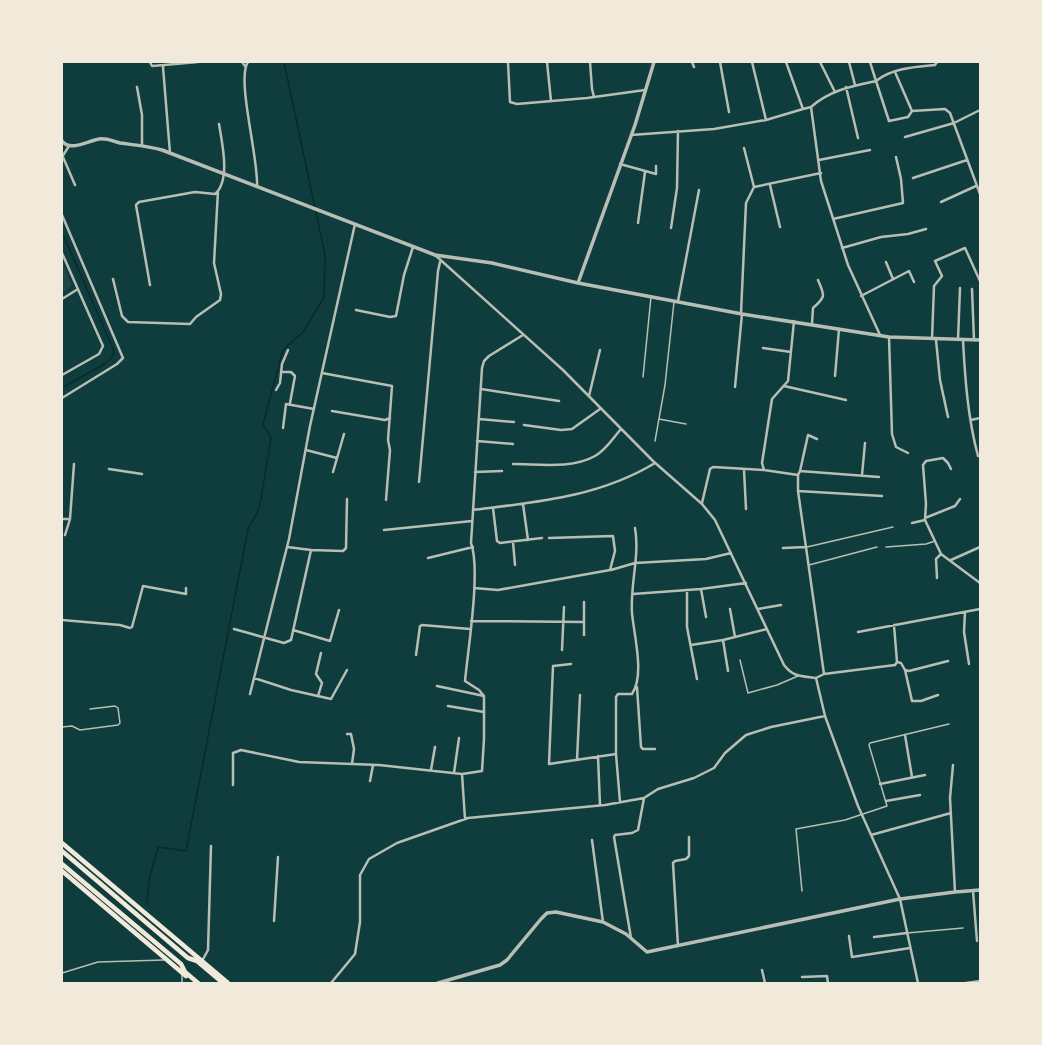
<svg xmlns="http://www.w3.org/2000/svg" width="1042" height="1045" font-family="Helvetica,sans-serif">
<rect width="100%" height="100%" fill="#0f3d3e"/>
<path fill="#244646" d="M62 261 72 285 62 293Z"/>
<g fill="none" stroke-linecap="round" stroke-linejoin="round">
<path stroke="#0a2a2b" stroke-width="1.5" d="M62 232 114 351 112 357 106 363 62 388
M147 904 149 880 158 847 186 851 248 529 258 511 261 499 271 438 263 424 283 350 303 332 324 297 325 255 284 62"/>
<path stroke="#b8beb3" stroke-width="1.5" d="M643 377 651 297
M659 419 686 424
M655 441 665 385 674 302
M807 547 893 527
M886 547 926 544 935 541
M809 565 877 547
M740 660 748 693 777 685 798 676
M62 727 72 726 80 730 118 725 120 723 118 708 115 706 90 709
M802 891 796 829 845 820 887 806 869 745 870 743 949 724
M907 933 963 928
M62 973 98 962 164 960
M182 975V983"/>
<path stroke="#b8beb3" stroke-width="2.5" d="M150 62 152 66 164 65
M242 62 245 66
M248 62C236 79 259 159 257 187
M508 62 510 102 517 104 587 98 645 90
M547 62 551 101
M590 62 592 89 594 97
M692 62 694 67
M720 62 729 112
M752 62 766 120
M786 62 803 109 811 107 821 181 848 265 880 335
M820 62 835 92
M849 62 855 85
M870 62 876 81C892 68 915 67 935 65L937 62
M895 72 912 111 945 109 950 113 980 194
M137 87 142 115V145
M846 87 858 138
M811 107C830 90 853 86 876 81L889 121 908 117 912 111
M631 135 714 129 766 120 803 109
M905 137 954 123 980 110
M744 148 754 187 821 173
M170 153 163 67 164 65 198 62
M62 157 69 146
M63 157 75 185
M819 160 870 150
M620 164 656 174V166
M913 178 967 160
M770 185 780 227
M941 202 976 186
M62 215 123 358 117 364 62 398
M833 219 903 203 901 179 896 157
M638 223 645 172
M671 228 677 188 678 131
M842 248 881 237 908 234 926 229
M62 253 103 346 99 354 62 375
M435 255 563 370 653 461 702 504 715 520 784 665C793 677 801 676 816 678L825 716 858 806 900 899 918 983
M886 262 893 279
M113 279 122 316 128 322 190 324 196 317 220 300 221 294 214 263 218 191
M150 285 136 205 139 202 195 192 215 194C231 180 222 143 219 124
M972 289 974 340
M861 296 909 271 914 282
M62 299 78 289
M678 301 699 190
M356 310 390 317 396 316 404 275 413 247
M741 313 746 203 754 187
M794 321 788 381 772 399 762 463 764 470 798 475V491L824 674 816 678
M812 324 813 308C827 296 824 295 818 280
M889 337 892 434 896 447 908 453
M932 339 934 286 942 276 935 261 965 248 980 281
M936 340 940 380 948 417
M958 340 960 288
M963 340C965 379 968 419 978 456
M763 348 791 352
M282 372H291L295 376 290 403
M322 373 392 386 388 440 390 450 386 500
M835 376 839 329
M784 386 846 400
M735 387 742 314
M481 389 559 401
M276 390 280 383 282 364 288 350
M589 396 600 350
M332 411 385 420 390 418
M479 419 514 422
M971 420 980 418
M524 425 561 430 572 429 600 409
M283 428 286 404 314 409
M477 441 513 444
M306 450 337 458
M513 464C539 464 572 469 595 456 606 450 613 438 621 429
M109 469 142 474
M744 470 746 509
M800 471 808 435 817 439
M333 472 344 434
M475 472 502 471
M798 475 800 471 879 477
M862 475 865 443
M419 482 438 271 440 262
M798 491 882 496
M702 503 710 469 713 467 764 470
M523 504 528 540
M493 508 497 541 500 543 542 538
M473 510C537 502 599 497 655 463
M925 518 955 506 960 499
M62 519H70
M925 520 926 504 923 465 926 461 943 458 948 463 951 469
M912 523 925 520 941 554 980 583
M384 530 472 521
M65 535 70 519 74 464
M513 542 515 565
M287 547 311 550
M783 548 806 547
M428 558 473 547
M951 560 980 547
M611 570 635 563 706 559 731 553
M937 578 936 559 941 554
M474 588 498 590 610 570 615 551 613 536 549 538
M701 589 746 583
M687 590V627L697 679
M633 594 701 589 706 617
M730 609 735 637
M758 609 781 605
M965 612 964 632 969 664
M62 620 120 625 130 628 132 627 143 586 186 594V588
M471 621 584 622V602
M234 629 284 643 291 640 311 550 343 551 346 548 347 499
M293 630 330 641 339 610
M858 632 980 609
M584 635V622
M723 640 728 671
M691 645 723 640 767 629
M562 650 564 607
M416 655 420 626 422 625 470 629
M897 662 901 663 905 670 912 701H921L938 695
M571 664 553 666 549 764 616 754V697L618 694H632C645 675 634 636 632 613 630 584 640 556 635 528
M905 670 909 671 948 661
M824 674 895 665 897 662 894 625
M254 678 291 690 331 699 347 670
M437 686 484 696
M637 687 641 747 643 749H655
M250 694 289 539 310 426 355 224
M318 696 322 683 316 674 321 653
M448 706 484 712
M347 734H351L354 749 352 764
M905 735 912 777
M616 754 620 802
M598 756 600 805
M577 760 580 695
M953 765 950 798 955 892
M431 770 435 747
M454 773 459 738
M462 774 482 771 484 739V696L479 690 465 681C468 649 481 570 471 543L482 368 484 361 489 356 523 335
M370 781 373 765
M880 784 925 775
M233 785V753L241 750 299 762 379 765 462 774 465 819
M886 801 920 795
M871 835 951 813
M592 840 603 922
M973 891 977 941
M274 921 278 857
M849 936 852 957 910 948
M874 937 907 933
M631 938 614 837 615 835 632 833 638 830 644 798
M678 946 673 863 675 861 686 859 689 856V837
M202 961 208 950 211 846
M762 970 765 983
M802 977 827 976 828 983
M331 983 355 954 360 922V875L369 859 397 843 468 818 605 805 644 798 658 789 694 778 714 768 725 753 746 735 771 727 825 716
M966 983 980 981"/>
<path stroke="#b8beb3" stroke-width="3.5" d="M62 141C70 152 88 141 99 139 108 138 112 141 120 143 134 145 148 146 162 150L435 255 492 263 578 283 742 314 889 337 980 340
M578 283 635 125 654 62
M438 983 500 965 507 960 541 919 547 913 556 912 603 922 626 934 647 952 900 899 955 892 980 890"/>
<path stroke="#f1e9da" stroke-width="4.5" d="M62 843 228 983
M62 851 188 958 197 961 223 983
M62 864 181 964 185 972 198 983
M62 871 186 976"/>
</g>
<rect width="1042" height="1045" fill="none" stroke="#f1e9da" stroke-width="126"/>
</svg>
